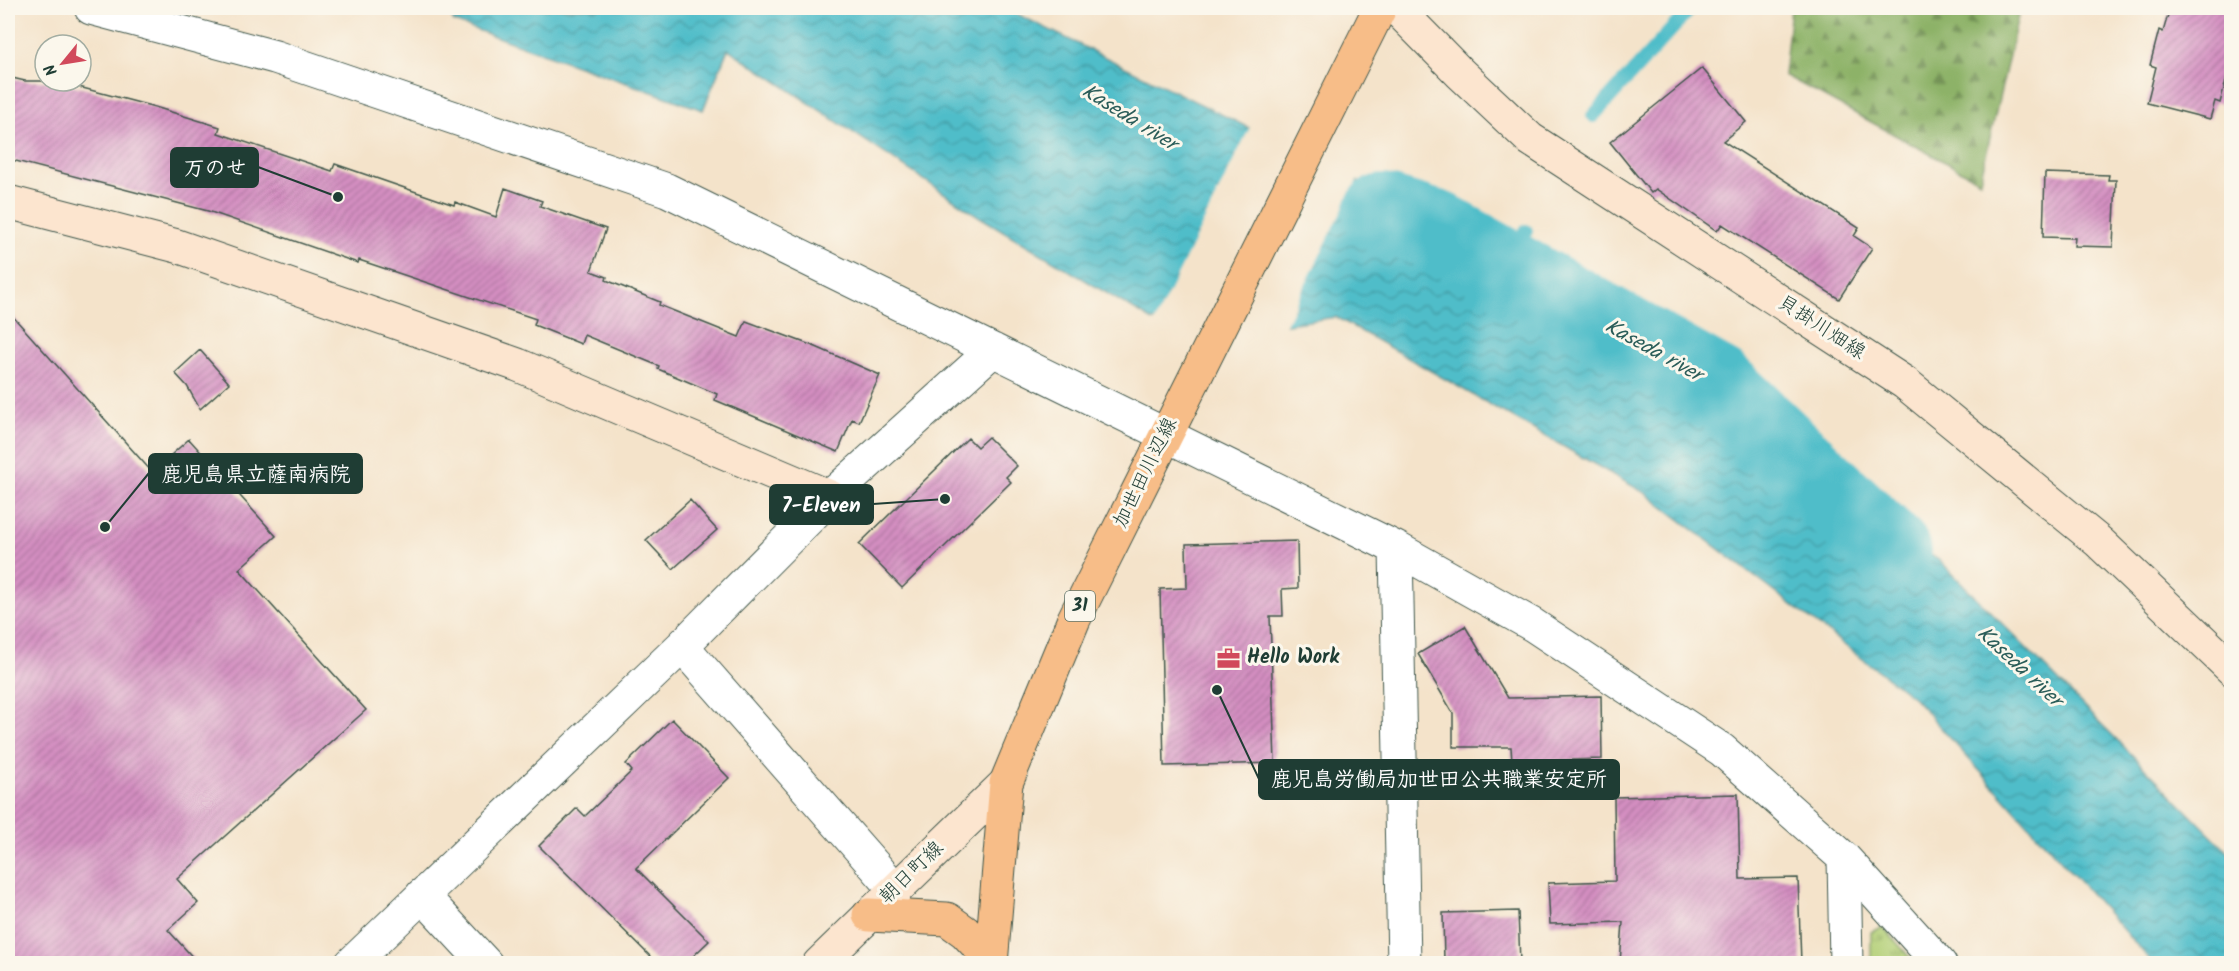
<svg xmlns="http://www.w3.org/2000/svg" width="2239" height="971" font-family="Kalam,'Klee One',sans-serif">
<defs>
<pattern id="forest-firs" width="22" height="20" patternUnits="userSpaceOnUse" patternTransform="scale(1.5)"><rect width="22" height="20" fill="#8db267"/><path d="M5 1l3.5 6h-7zM16 11l3.5 6h-7z" fill="#739256"/></pattern>
<pattern id="park-tufts" width="24" height="20" patternUnits="userSpaceOnUse" patternTransform="scale(1.5)"><rect width="24" height="20" fill="#b2cf76"/><path d="M3 7l-1-3M5 7V3M7 7l1-3M15 17l-1-3M17 17v-4M19 17l1-3" fill="none" stroke="#90a962"/></pattern>
<pattern id="water-waves" width="16" height="10" patternUnits="userSpaceOnUse" patternTransform="scale(1.5)"><rect width="16" height="10" fill="#50bdc9"/><path d="M0 5q4-4 8 0t8 0" fill="none" stroke="#429ba4"/></pattern>
<pattern id="building-hatch" width="6" height="6" patternUnits="userSpaceOnUse" patternTransform="scale(1.5)"><rect width="6" height="6" fill="#d48ec1"/><path d="M-1 1l2-2M0 6l6-6M5 7l2-2" fill="none" stroke="#ab759e"/></pattern>
</defs>
<rect width="100%" height="100%" fill="#fbf7ec"/>
<filter id="ink" filterUnits="userSpaceOnUse"><feTurbulence type="fractalNoise" baseFrequency=".0167" numOctaves="2"/><feDisplacementMap in="SourceGraphic" scale="12" xChannelSelector="R" yChannelSelector="G"/><feConvolveMatrix kernelMatrix="1 2 1 2 8 2 1 2 1" color-interpolation-filters="sRGB"/></filter>
<filter id="wash" filterUnits="userSpaceOnUse"><feTurbulence type="fractalNoise" baseFrequency=".008" numOctaves="4" result="noise"/><feDisplacementMap in="SourceGraphic" scale="24" xChannelSelector="R" yChannelSelector="G"/><feGaussianBlur stdDeviation="1.35" result="paint"/><feColorMatrix in="noise" values="0 0 0 0 0 0 0 0 0 0 0 0 0 0 0 0 0 1.4 0 .05"/><feComposite in="paint" operator="in"/></filter>
<g filter="url(#wash)">
<rect width="100%" height="100%" fill="#f4e3ca"/>
<path fill="url(#forest-firs)" stroke="#56784e" stroke-width="1.5" d="M1791 8H2020L1980 181 1784 75Z"/>
<path fill="url(#park-tufts)" stroke="#688655" stroke-width="1.5" d="M1883 927 1915 963H1871V932Z"/>
<path fill="url(#water-waves)" stroke="#387d7e" stroke-width="1.5" d="M447 8H1005L1406 205 1940 561 2231 855V963H2153L1914 698 1645 493 1336 317 1183 339 980 217 728 49 703 110 454 22Z"/>
<path fill="#f4e3ca" d="M1251 125 1358 178 1284 328 1181 342 1153 325Z"/>
<g fill="none" stroke-linecap="round" stroke-linejoin="round">
<path stroke="#50bdc9" stroke-width="14" d="M1593 116 1691 8
M1504 268 1526 231"/>
<path stroke="#50bdc9" stroke-width="80" d="M1383 214 1436 230 1718 387 1892 552"/>
</g>
<g id="blocks">
<path fill="url(#building-hatch)" d="M2170 8H2232V58L2220 103 2215 101 2210 119 2147 103 2156 67 2150 65 2159 30 2163 32Z
M1702 68 1746 122 1723 141 1859 228 1854 236 1872 248 1839 299 1722 224 1717 231 1656 189 1651 193 1610 142Z
M8 77 25 81H56L155 107 220 127 218 133 332 171 335 164 454 205 455 202 496 217 505 188 542 201 540 206 606 229 591 271 607 277 606 280 660 302 659 305 739 337 746 321 816 347 880 375 859 422 852 419 838 452 715 400 717 394 658 369 659 366 584 335 581 344 534 325 536 319 359 260 358 263 208 211 8 159Z
M2045 173 2109 175 2108 180H2116L2113 247 2074 246 2075 238 2043 237Z
M8 311 152 472 189 439 276 536 239 569 366 710 177 879 198 903 168 930 198 963H8Z
M200 350 229 383 200 409 187 386 175 373Z
M988 437 1017 466 1006 477 1011 482 902 588 859 544 968 438 977 447Z
M690 500 717 530 673 569 646 540Z
M1297 541 1298 588 1282 589 1283 616H1270L1275 763 1164 766 1160 589 1187 588 1186 544Z
M1465 626 1508 698 1601 696 1602 759 1512 762 1511 747H1453V713L1418 654Z
M672 719 729 778 636 868 709 941 686 963H657L539 846 577 808 585 816 632 771 626 764Z
M1738 794 1740 879 1798 878 1801 963H1620L1623 922 1550 924 1548 883 1615 881 1614 797Z
M1518 911 1520 963H1444L1443 913Z"/>
</g>
</g>
<g filter="url(#ink)">
<use href="#blocks" fill-opacity="0" stroke="#3f564a" stroke-width="1.5"/>
<g fill="none" stroke-linecap="round" stroke-linejoin="round">
<defs>
<path id="street" d="M91 8 275 57 667 190 1396 548 1533 625 1722 750 1844 858 1940 964
M1396 548 1404 964
M682 646 895 889
M1844 858 1846 964
M422 895 486 964
M351 964 682 646 830 497 993 350"/>
<path id="secondary" d="M1396 8 1460 73 1530 139 1905 383 2099 542 2232 669
M8 202 177 246 518 365 830 497
M819 964 1006 783"/>
<path id="primary" d="M869 915 947 919 965 932 991 960
M991 964 1006 783 1074 619 1380 8"/>
</defs>
<use href="#street" stroke="#3f564a" stroke-width="35"/>
<use href="#secondary" stroke="#3f564a" stroke-width="35"/>
<use href="#primary" stroke="#3f564a" stroke-width="35"/>
<use href="#street" stroke="#fff" stroke-width="33"/>
<use href="#secondary" stroke="#fce5cf" stroke-width="33"/>
<use href="#primary" stroke="#f7bd88" stroke-width="33"/>
</g>
</g>
<defs>
<symbol id="office-bare" viewBox="-9 -9 18 18"><path d="M-6-3h4V-5.5h4V-3h4V5H-6ZM-1-4.5V-3h2v-1.5ZM-6 0V1H6V0Z" fill="#d1495b" stroke="#fbf7ec" stroke-width="2.5" paint-order="stroke"/></symbol>
</defs>
<g fill-rule="evenodd">
<use href="#office-bare" x="1212" y="642" width="33" height="33"/>
</g>
<g text-anchor="middle" dominant-baseline="central" stroke-width="6" stroke-linejoin="round" paint-order="stroke">
<rect fill="#fbf7ec" stroke="#61756b" stroke-width="1.5" x="1065" y="591" width="30" height="30" rx="4.5"/>
<g font-size="18" font-weight="bold" fill="#1f3d34">
<text x="1080" y="606">31</text>
</g>
<g font-size="20" fill="#1f3d34" stroke="#fbf7ec">
<text transform="translate(1821 328) rotate(33)">貝掛川畑線</text>
<text transform="translate(1146 473) rotate(-64)">加世田川辺線</text>
<text transform="translate(912 873) rotate(-44)">朝日町線</text>
</g>
<g font-size="20" font-weight="bold" fill="#1f3d34" stroke="#fbf7ec" text-anchor="start">
<text x="1247" y="658">Hello Work</text>
</g>
<g font-size="21" font-style="italic" fill="#2b5d59" stroke="#fbf7ec">
<text transform="translate(1129 118) rotate(32)">Kaseda river</text>
<text transform="translate(1653 351) rotate(29)">Kaseda river</text>
<text transform="translate(2019 667) rotate(43)">Kaseda river</text>
</g>
</g>
<path fill="none" stroke="#1f3d34" stroke-width="2" d="M338 197L258 167M105 527L149 473M945 499L873 504M1217 690L1259 779"/>
<g fill="#1f3d34" stroke="#fbf7ec" stroke-width="2">
<circle cx="338" cy="197" r="6"/>
<circle cx="105" cy="527" r="6"/>
<circle cx="945" cy="499" r="6"/>
<circle cx="1217" cy="690" r="6"/>
</g>
<g fill="#1f3d34" stroke="#1f3d34" stroke-width="2">
<rect x="171" y="148" width="87" height="39" rx="6"/>
<rect x="149" y="454" width="213" height="39" rx="6"/>
<rect x="770" y="485" width="103" height="39" rx="6"/>
<rect x="1259" y="760" width="360" height="39" rx="6"/>
</g>
<g font-size="21" text-anchor="middle" font-weight="bold" fill="#fff">
<text x="215" y="175">万のせ</text>
<text x="256" y="481">鹿児島県立薩南病院</text>
<text x="821" y="512">7-Eleven</text>
<text x="1439" y="786">鹿児島労働局加世田公共職業安定所</text>
</g>
<rect width="2239" height="971" fill="none" stroke="#fbf7ec" stroke-width="30"/>
<g transform="translate(63 63) rotate(240)"><circle r="28" fill="#fbf7ec" stroke="#a3ada2" stroke-width="1.5"/>
<path d="M0-4.5L10 22L0 15L-10 22Z" fill="#d1495b"/>
<text y="-9" font-size="16" font-weight="bold" text-anchor="middle" fill="#1f3d34">N</text>
</g>
</svg>
